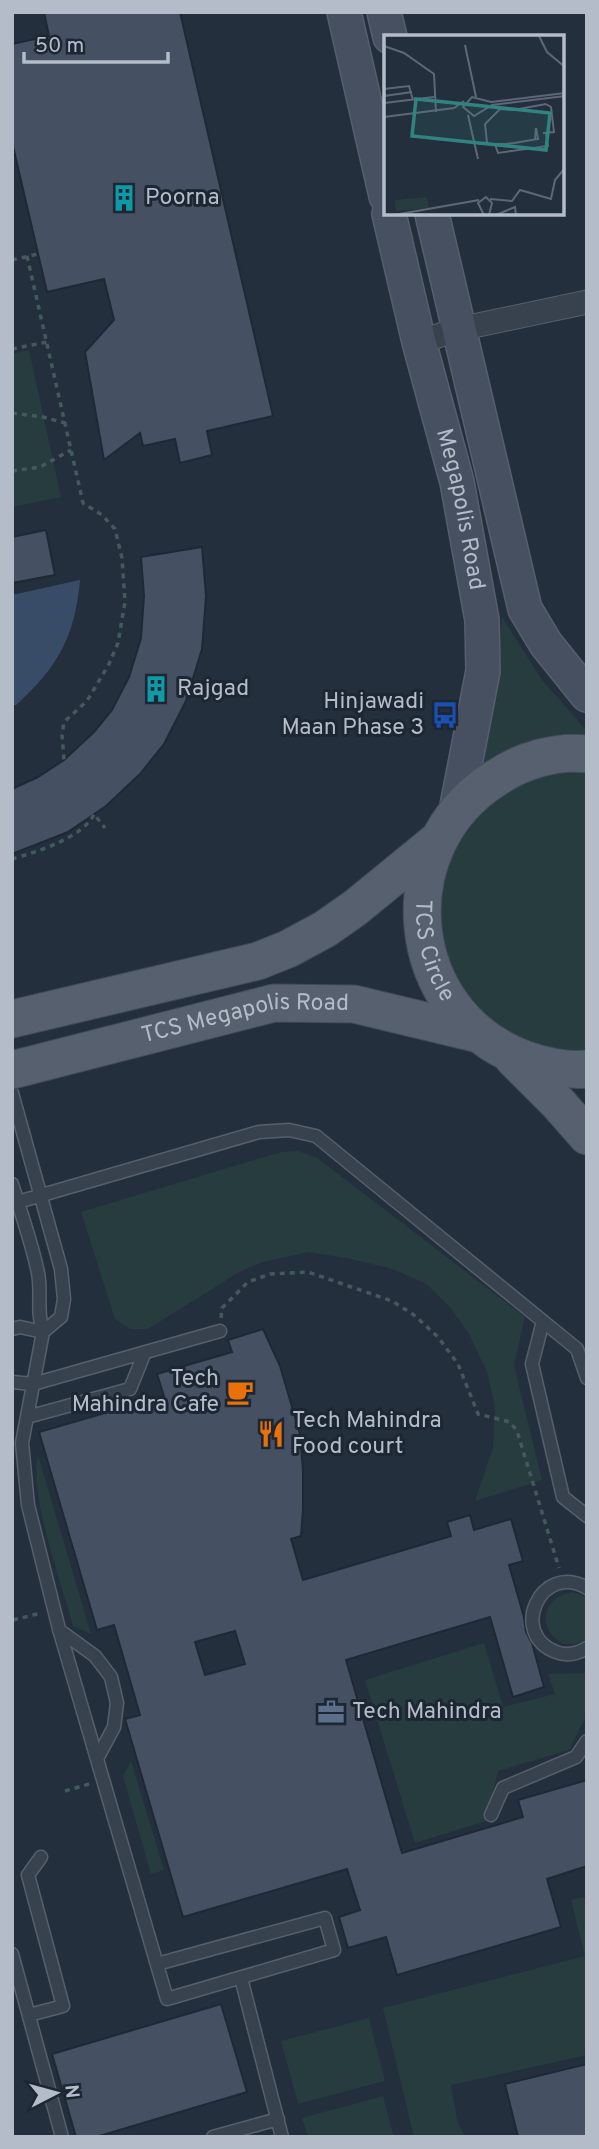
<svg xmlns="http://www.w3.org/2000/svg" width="599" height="2149" font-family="Overpass,sans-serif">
<rect width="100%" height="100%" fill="#242f3e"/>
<path fill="#263c3f" d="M29 350 61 497 12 507V354Z
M502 617 542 680 587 731V741L480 767 496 691Z
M587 770V1053L546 1050 489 1022 467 999 440 942 441 878 468 821 518 782 548 772Z
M297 1151 316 1157 525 1317 514 1365 542 1480 475 1501 493 1448 495 1407 487 1372 469 1334 450 1307 425 1283 389 1268 346 1258 308 1252 263 1262 241 1271 148 1329H130L115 1319 81 1212 281 1152Z
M38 1455 91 1634 73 1626C62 1585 28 1492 38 1455Z
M573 1592 587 1597V1640C547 1661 526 1599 573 1592Z
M484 1643 503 1707 555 1694 548 1674 587 1673V1715L569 1750 498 1771 486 1821 415 1843 365 1680Z
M131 1761 164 1870 151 1874 123 1776Z
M587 1897V2055L451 2085 457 2120 465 2137H414L383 2008 585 1956 571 1900Z
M369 2018 385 2081 298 2104 281 2041Z
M383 2096 394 2137H308L302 2118Z"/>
<path fill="#394c67" d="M80 580C75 636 58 667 16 705H12V595Z"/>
<path fill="#455162" stroke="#1f2835" stroke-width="2" fill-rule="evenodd" d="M44 12H180L273 416 207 431 212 455 180 463 175 439 143 446 140 433 104 460 85 352 114 320 104 279 47 292 12 142V44L49 36Z
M46 530 55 575 12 583V537Z
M202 547 206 596 202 649 186 701 164 744 140 774 106 806 68 832 12 854V789L38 777 64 760 94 732 112 710 129 677 141 638 144 596 141 557Z
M263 1329 280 1366 300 1434 303 1470V1509L301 1536 291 1539 303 1580 451 1536 447 1522 470 1515 474 1530 511 1519 523 1561 509 1565 524 1617 526 1632 532 1643 544 1687 513 1697 490 1617 346 1660 402 1853 523 1817 518 1800 587 1780V1866L547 1879 561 1927 397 1975 386 1937 348 1948 339 1917 360 1910 347 1869 183 1917 125 1719 140 1715 114 1625 97 1630 39 1432 164 1396 157 1374 232 1352 228 1340ZM235 1631 245 1664 205 1675 195 1642Z
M221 2004 247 2092 96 2137H76L52 2054Z
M587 2064V2137H518L505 2084Z"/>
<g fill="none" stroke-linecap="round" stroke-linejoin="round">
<defs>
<path id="lane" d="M12 1093 61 1269 64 1299 61 1317 43 1332
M12 1184C21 1213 32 1243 38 1273 42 1294 36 1311 43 1332L22 1443 28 1505 59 1629 167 1999 334 1950 325 1918 157 1964
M18 1202 259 1132 289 1130 316 1136 577 1349 587 1378
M543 1321 532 1364 563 1497 587 1516
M12 1329 20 1327 43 1332
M12 1382 33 1384 220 1331
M27 1417 130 1389 145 1352
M587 1588C541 1561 508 1634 556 1652 566 1656 577 1654 587 1648
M59 1630 95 1656 111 1677 117 1703 114 1727 98 1757
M491 1815 503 1788 576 1757 587 1741
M12 1954 62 2137
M241 1978 282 2137
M29 2015 63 2006 28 1875 41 1857
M213 2137 278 2119"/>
<path id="street" d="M419 342 459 329 587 302"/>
<g id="secondary">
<path d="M344 12 386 196"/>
<path d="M384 12 390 37"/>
<path id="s1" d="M389 214 419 342 457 482 482 620 483 671 456 811"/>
<path d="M432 214 525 609 546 644 587 695"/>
</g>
<g id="primary">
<path id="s2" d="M587 754C556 750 521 761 496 778 386 847 402 1014 524 1059 544 1066 566 1071 587 1069"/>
<path d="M12 1019 258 961 288 949 325 929 355 908 437 841"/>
<path d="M513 1058 558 1103 587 1136"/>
<path id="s3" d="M12 1070 274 1003 354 1004 479 1034"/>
</g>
</defs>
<use href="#lane" stroke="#565f6c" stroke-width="15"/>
<use href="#street" stroke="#565f6c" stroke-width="25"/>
<use href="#secondary" stroke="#565f6c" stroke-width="36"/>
<use href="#primary" stroke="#414a57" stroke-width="39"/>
<path stroke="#44595c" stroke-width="3.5" stroke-dasharray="5 5" stroke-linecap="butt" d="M27 256 83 503 102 515 115 529 122 558 125 602 118 643 109 664 87 701 64 722 62 735 64 760
M12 260 38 254
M12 349 47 342
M12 413 43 417 65 423
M12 471 40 467 71 450
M12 859C36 852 83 838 94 814L105 828
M221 1318 222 1308 248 1282 270 1274 308 1272 392 1301 414 1315 438 1337 458 1364 478 1414 510 1422 517 1431 559 1568
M13 1620 41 1613
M65 1791 89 1784"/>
<use href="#lane" stroke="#38414e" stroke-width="12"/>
<use href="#street" stroke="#38414e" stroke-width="23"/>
<use href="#secondary" stroke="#465061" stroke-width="33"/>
<use href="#primary" stroke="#56606e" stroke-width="37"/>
</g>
<defs>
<symbol id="building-bare" viewBox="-9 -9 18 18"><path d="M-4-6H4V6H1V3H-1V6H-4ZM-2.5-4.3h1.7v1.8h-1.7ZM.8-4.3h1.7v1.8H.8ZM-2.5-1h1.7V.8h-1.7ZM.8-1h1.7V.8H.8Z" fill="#0f9aa8" stroke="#1d2633" stroke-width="2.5" paint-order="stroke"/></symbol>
<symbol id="bus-bare" viewBox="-9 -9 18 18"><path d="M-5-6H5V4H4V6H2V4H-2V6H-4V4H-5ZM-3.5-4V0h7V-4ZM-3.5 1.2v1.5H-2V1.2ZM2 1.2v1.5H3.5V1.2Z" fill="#1a4fb4" stroke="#1d2633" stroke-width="2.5" paint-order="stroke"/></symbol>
<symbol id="cafe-bare" viewBox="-9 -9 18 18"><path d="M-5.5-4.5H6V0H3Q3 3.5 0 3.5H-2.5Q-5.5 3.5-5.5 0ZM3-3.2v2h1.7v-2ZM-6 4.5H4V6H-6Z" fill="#e8710a" stroke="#1d2633" stroke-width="2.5" paint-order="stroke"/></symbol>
<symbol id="restaurant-bare" viewBox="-9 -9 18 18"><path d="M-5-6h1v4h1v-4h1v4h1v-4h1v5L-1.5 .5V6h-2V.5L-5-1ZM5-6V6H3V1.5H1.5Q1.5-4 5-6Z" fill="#e8710a" stroke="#1d2633" stroke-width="2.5" paint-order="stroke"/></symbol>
<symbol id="office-bare" viewBox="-9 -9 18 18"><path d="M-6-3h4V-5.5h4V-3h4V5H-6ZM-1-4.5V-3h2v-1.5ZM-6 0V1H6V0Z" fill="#5c6f8a" stroke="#1d2633" stroke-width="2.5" paint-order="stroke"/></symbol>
</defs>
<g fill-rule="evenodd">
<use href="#building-bare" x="105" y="179" width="38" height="38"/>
<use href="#building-bare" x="137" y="670" width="38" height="38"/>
<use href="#bus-bare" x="426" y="696" width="38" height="38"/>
<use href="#cafe-bare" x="221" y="1373" width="38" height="38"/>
<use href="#restaurant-bare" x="252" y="1415" width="38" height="38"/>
<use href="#office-bare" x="312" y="1693" width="38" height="38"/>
</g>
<g text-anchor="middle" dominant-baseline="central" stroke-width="6" stroke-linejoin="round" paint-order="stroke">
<g font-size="23" fill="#b4bcc9" stroke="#1d2633" text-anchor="start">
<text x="145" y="198">Poorna</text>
<text x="177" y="689">Rajgad</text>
<text x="424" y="702" text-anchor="end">Hinjawadi<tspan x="424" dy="26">Maan Phase 3</tspan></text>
<text x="219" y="1379" text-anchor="end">Tech<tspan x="219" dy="26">Mahindra Cafe</tspan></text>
<text x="292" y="1421">Tech Mahindra<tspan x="292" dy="26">Food court</tspan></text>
<text x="352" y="1712">Tech Mahindra</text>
</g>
<g font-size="23" fill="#b4bcc9" stroke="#1d2633">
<text stroke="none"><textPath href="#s1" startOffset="304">Megapolis Road</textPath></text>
<text stroke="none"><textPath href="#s2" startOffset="296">TCS Circle</textPath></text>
<text stroke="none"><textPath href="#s3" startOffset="240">TCS Megapolis Road</textPath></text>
</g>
</g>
<g transform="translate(384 35)">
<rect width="180" height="180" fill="#242f3e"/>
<path d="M43 162 45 173 12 176 11 165Z" fill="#263c3f"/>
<path fill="none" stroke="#5e6776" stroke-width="2" d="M155 1 163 17 181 32M81 10 92 62M0 11 20 18 50 39 52 77M0 54 25 51 29 65M181 58 107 67 88 62 79 72 90 81 108 70 181 61M0 61 28 57M0 68 50 62M135 74 162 69M84 80 94 124M0 82 70 73 80 66M159 98 170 97 167 72 162 69M103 108 101 89 116 74 131 75M95 109H122L130 108 154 104 152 93 151 104M111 109 114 118 164 111 162 98M106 164 128 166 136 155 167 164 171 145 181 133M10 180 95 165M100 180 94 168 102 162 108 168 105 180M112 180 131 172 132 180"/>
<path fill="#308480" fill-opacity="0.15" stroke="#308480" stroke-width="3.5" d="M32 64 166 78 162 115 28 101Z"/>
<rect width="180" height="180" fill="none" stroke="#b4bcc9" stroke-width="3.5"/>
</g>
<rect width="599" height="2149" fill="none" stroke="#b4bcc9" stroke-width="28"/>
<g transform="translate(56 2093) rotate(84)" stroke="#1d2633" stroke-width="5" paint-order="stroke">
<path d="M0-5L12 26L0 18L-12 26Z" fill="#b4bcc9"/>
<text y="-10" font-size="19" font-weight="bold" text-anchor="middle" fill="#b4bcc9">N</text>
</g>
<path d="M24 52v10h144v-10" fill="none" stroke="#b4bcc9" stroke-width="3.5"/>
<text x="35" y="52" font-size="21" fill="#b4bcc9" stroke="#1d2633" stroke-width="5" paint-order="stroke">50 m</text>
</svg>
